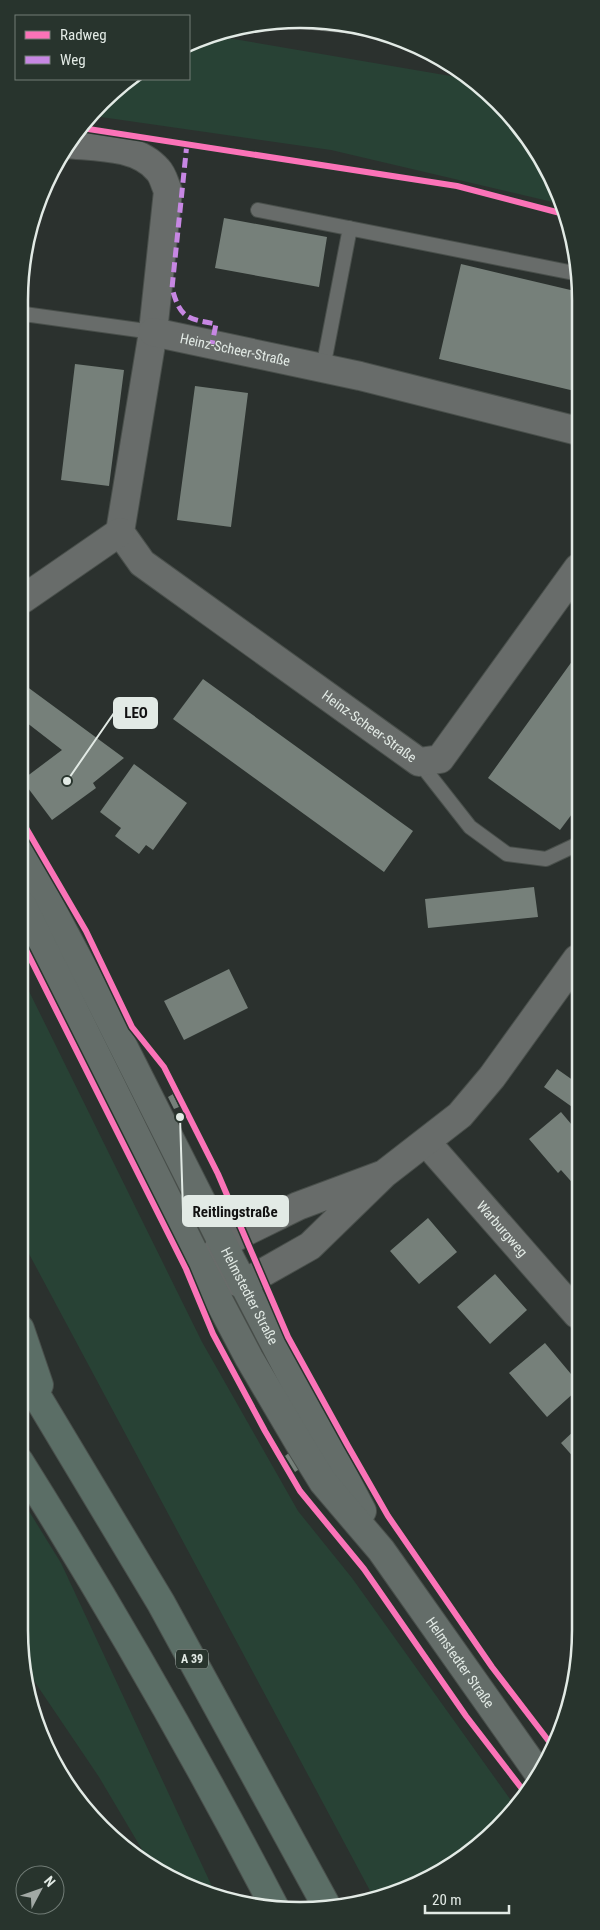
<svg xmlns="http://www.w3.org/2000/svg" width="600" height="1930" font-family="'Roboto Condensed',sans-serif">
<rect width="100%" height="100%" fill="#2b312e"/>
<path fill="#284235" d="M216 36 468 79 511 114 552 176 561 204 331 150 94 116 131 79H189V48Z
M21 975 202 1342 298 1511 352 1578 515 1806 471 1853 375 1900 20 1237Z
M19 1495 61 1563 216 1895 175 1882 150 1863 99 1777 26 1669 19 1630Z"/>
<path fill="#76807a" d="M224 218 327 237 319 287 215 268Z
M461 264 579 292V392L439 359Z
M75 364 124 370 109 486 61 480Z
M195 386 248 393 231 527 177 520Z
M578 653V806L560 830 488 778Z
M203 679 413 831 384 872 173 719Z
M22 683 124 758 93 783 96 788 52 820 22 780 62 750 22 719Z
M134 764 187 803 153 850 146 845 139 854 115 836 121 828 100 812Z
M534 887 538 917 428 928 425 899Z
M229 969 248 1008 184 1040 164 1001Z
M557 1069 577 1083V1107L575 1109 544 1087Z
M173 1094 179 1107 174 1109 168 1097Z
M561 1112 577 1131V1188L561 1170 558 1173 529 1139Z
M428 1218 457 1252 419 1284 390 1251Z
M495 1274 527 1310 490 1344 457 1307Z
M545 1343 576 1380V1391L547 1417 509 1373Z
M576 1429V1460L561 1443Z
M290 1452 301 1468 295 1472 285 1456Z"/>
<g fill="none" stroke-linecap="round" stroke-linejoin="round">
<defs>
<path id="lane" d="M258 210 579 274
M24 314 153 332
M323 368 350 228
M419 762 470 827 507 854 546 859 578 844"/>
<g id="street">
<path id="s1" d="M66 144C96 147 137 145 158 170 163 175 165 185 168 191L153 332 120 532 142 563 419 762 440 759 578 568"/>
<path id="s2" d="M153 332 360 376 578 431"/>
<path d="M23 599 120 532"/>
<path id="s3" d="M427 1143 577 1314"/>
<path d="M384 1174 298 1206 243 1233 223 1244 202 1269 243 1284 310 1246 384 1174 460 1115 492 1077 577 959"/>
</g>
<g id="secondary">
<path id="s4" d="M22 853 103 1006 229 1256 362 1511"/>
<path id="s5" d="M22 905 202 1269 249 1358 299 1443 323 1482 381 1550 539 1774"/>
</g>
<path id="highway" d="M20 1329 39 1385
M20 1368 161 1603 326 1905
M19 1461C110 1606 196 1756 275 1908"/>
</defs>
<use href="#lane" stroke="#494f4b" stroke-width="16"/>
<use href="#street" stroke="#494f4b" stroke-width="30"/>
<use href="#secondary" stroke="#494f4b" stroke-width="30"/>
<use href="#highway" stroke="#494f4b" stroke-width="30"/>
<use href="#lane" stroke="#686c6a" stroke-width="14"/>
<use href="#street" stroke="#686c6a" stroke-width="28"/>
<use href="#secondary" stroke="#646d69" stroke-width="28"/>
<use href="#highway" stroke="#5b6e66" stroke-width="28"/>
<defs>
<path id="rail" d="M279 24 382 34"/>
</defs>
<use href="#rail" stroke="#636865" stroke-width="5.5"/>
<use href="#rail" stroke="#28342d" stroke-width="4" stroke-dasharray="11" stroke-linecap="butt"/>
<path stroke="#c787e3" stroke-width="5" stroke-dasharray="10 5" stroke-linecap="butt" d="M187 143 172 288C180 318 187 319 216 324L212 344"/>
<defs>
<path id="cycleway" d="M82 128 457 186 564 214
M22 821 86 931 132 1027 164 1067 218 1174 288 1337 348 1446 388 1516 492 1667 551 1744
M21 940 186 1269 213 1334 265 1431 300 1491 364 1569 466 1716 526 1794"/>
</defs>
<use href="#cycleway" stroke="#28342d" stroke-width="9"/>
<use href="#cycleway" stroke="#fb73b8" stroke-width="6"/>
</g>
<g text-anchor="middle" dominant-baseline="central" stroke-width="5" stroke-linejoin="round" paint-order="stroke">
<rect fill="#28342d" stroke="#aab3ae" stroke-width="1" x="176" y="1649.5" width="32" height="19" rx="4"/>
<g font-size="12" font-weight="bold" fill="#e2eae5">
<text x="192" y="1659">A 39</text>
</g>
<g font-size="14" fill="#e2eae5" stroke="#28342d">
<text stroke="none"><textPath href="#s2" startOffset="84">Heinz-Scheer-Straße</textPath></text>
<text stroke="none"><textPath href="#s1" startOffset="784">Heinz-Scheer-Straße</textPath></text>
<text stroke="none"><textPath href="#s3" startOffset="114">Warburgweg</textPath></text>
<text stroke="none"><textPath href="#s4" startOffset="498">Helmstedter Straße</textPath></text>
<text stroke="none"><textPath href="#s5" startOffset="878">Helmstedter Straße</textPath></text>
</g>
</g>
<path d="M0 0H600V1930H0ZM300 28H300A272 272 0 0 1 572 300V1630A272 272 0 0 1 300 1902H300A272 272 0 0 1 28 1630V300A272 272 0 0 1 300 28Z" fill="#28342d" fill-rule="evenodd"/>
<path fill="none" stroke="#e2eae5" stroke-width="2.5" d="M300 28H300A272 272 0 0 1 572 300V1630A272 272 0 0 1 300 1902H300A272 272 0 0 1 28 1630V300A272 272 0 0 1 300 28Z"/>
<path fill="none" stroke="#e2eae5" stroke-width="2" d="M67 781L114 713M180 1117L183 1211"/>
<g fill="#e2eae5" stroke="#28342d" stroke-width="2">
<circle cx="67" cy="781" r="5"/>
<circle cx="180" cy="1117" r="5"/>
</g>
<g fill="#e2eae5" stroke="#e2eae5" stroke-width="2">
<rect x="114" y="698" width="43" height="30" rx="5"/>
<rect x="183" y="1196" width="105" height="30" rx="5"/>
</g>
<g font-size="15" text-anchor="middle" font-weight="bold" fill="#111">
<text x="136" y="718">LEO</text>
<text x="235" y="1217">Reitlingstraße</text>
</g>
<rect x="15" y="15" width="175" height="65" fill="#28342d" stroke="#727d77"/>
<rect x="25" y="31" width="25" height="8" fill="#fb73b8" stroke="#727d77"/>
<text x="60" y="40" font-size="15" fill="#e2eae5">Radweg</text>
<rect x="25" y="56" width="25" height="8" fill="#c787e3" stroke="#727d77"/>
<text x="60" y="65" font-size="15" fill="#e2eae5">Weg</text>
<g transform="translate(40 1890) rotate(49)"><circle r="24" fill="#28342d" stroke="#727d77"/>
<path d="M0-4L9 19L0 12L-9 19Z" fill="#a2a9a5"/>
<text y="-8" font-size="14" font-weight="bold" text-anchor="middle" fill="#e2eae5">N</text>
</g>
<path d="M425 1905v8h84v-8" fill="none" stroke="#e2eae5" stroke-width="2.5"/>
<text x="432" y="1905" font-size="15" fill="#e2eae5" stroke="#28342d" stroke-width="4" paint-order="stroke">20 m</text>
</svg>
